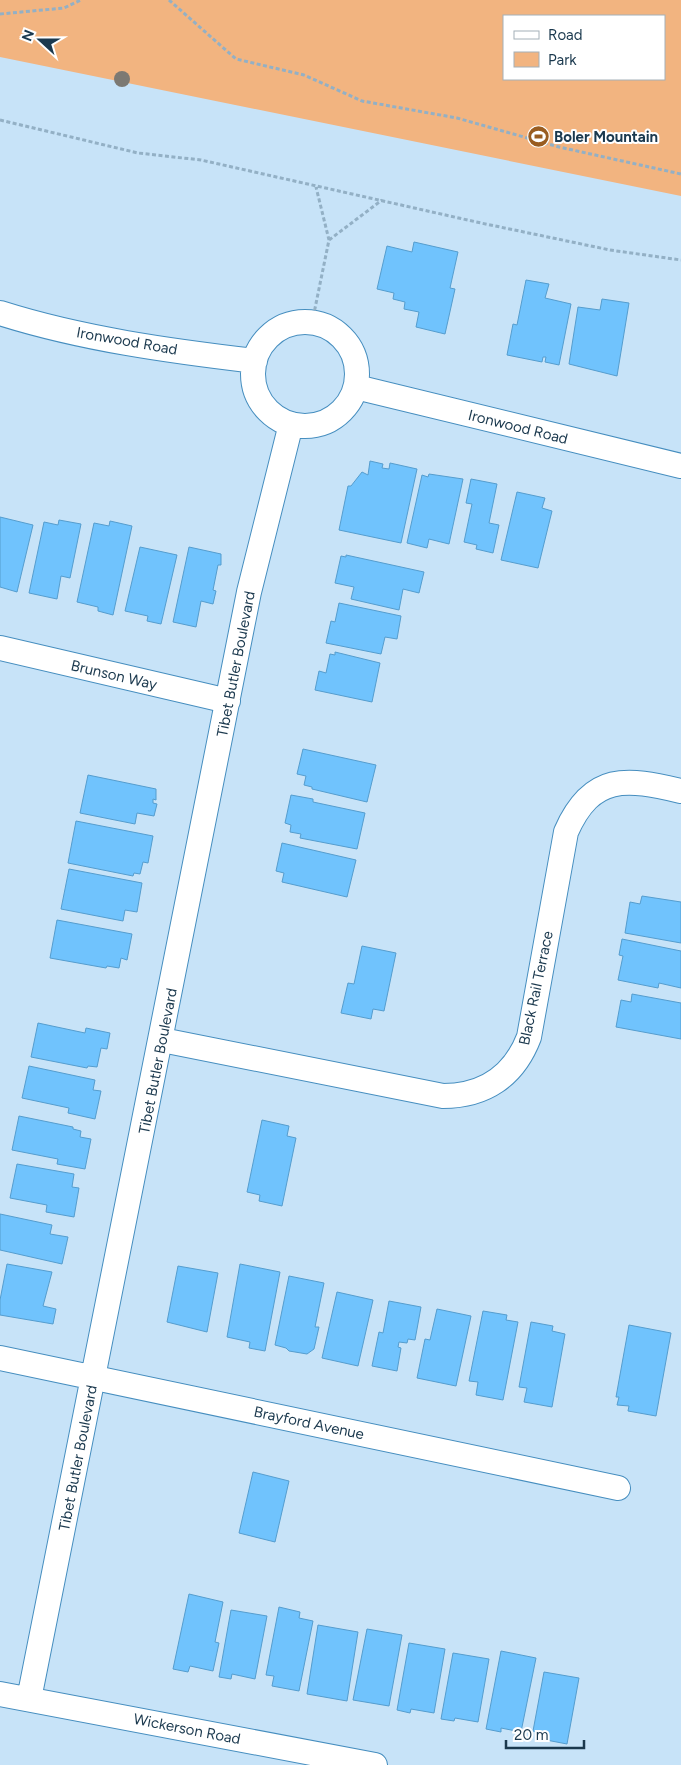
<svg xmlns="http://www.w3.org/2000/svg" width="681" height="1765" font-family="Figtree,sans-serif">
<rect width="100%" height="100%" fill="#c7e3f8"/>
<path fill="#f2b480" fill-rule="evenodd" d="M0 0H681V196L0 57ZM505 16H665V79H505Z"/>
<path fill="#70c3fd" stroke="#559dce" d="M414 242 458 252 450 288 455 289 445 334 416 327 419 312 404 309 405 302 393 299 394 293 377 289 387 246 412 252Z
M526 280 549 284 545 298 571 304 559 365 545 362 546 357H543L542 362 507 355 513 324 517 325Z
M602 299 629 303 617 376 569 364 578 307 600 310Z
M370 461 383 464 382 468 389 469 390 463 417 469 401 543 339 530 348 486H351L362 472 368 475Z
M429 474 463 479 449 544 429 539 427 548 407 543 422 475 428 477Z
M471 479 497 484 489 523 499 525 493 553 476 549 477 545 464 542 472 504 466 503Z
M517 492 545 498 542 508 552 511 538 568 501 560Z
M0 517 33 525 17 592 0 587Z
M59 520 81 524 70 578 61 576 57 599 29 593 44 522 58 525Z
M110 521 132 526 113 615 98 611V607L77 602 94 523 109 526Z
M140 547 177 555 161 624 147 621 148 616 125 611Z
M189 547 221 554V565H218L213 590 216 591 213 604 201 601 196 627 173 622Z
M346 555 424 572 419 593 403 589 399 610 351 599 354 587 335 583 341 556 346 557Z
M339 603 401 616 397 639 385 637 381 654 326 643 331 621 335 622Z
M335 652 380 663 372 702 315 690 319 671 326 673 330 654 335 655Z
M303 749 376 765 367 802 312 789V787L304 785 306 776 297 774Z
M88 775 156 789V800L153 799V803L157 804 154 816 137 813 135 824 80 813Z
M291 795 313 799V802L365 813 357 849 300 838 301 834 290 832 291 825 285 823Z
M76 821 153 836 148 863 143 862 140 874 134 873 133 876 68 863Z
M282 843 356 860 347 897 282 882 284 873 276 871Z
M69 869 142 883 137 912 125 910 123 921 61 909Z
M642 896 681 902V943L625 933 630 902 640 904Z
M57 920 132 934 127 960 121 958 119 968 107 966 106 968 50 958Z
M622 939 681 951V988L659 983 658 988 618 980 623 956 619 955Z
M362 946 396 953 384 1011 373 1009 371 1019 341 1013 348 983 354 984Z
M632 994 681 1003V1039L616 1027 621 1000 631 1002Z
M38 1023 85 1033 86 1028 110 1033 107 1049 101 1048 97 1067 88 1066 87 1068 31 1057Z
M29 1066 95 1080 93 1090 101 1091 95 1119 68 1113 69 1108 22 1098Z
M19 1116 73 1127V1129L81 1131 80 1137 91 1139 85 1169 57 1164 58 1159 12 1150Z
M262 1120 289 1126 287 1136 296 1138 282 1206 259 1201 260 1195 247 1192Z
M17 1164 74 1174 72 1187 79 1188 74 1217 46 1212 47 1205 10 1198Z
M0 1214 52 1225 50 1234 68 1237 62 1264 0 1250Z
M7 1264 52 1272 43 1306 56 1309 53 1324 0 1315V1300Z
M240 1264 280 1272 265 1351 249 1348 250 1342 227 1337Z
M178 1266 218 1273 207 1332 167 1322Z
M289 1276 324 1283 315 1327H319L314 1349 307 1354 289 1351 286 1348 275 1345Z
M337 1292 373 1300 358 1366 322 1358Z
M389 1301 421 1307 415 1340 408 1339 407 1343 399 1342 398 1347 401 1348 397 1371 372 1366 379 1332 383 1333Z
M437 1309 471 1316 456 1386 417 1378 425 1339 430 1340Z
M483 1311 507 1315 506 1320 518 1322 503 1400 476 1395 478 1382 469 1381Z
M531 1322 553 1326 552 1331 565 1334 552 1407 524 1402 527 1388 519 1387Z
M629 1325 671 1333 656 1416 628 1411 629 1406 617 1405 619 1397H616Z
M253 1472 289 1481 275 1542 239 1533Z
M189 1594 223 1602 215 1642 219 1643 213 1671 190 1666 188 1672 173 1669Z
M279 1607 300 1612 299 1618 313 1621 299 1691 272 1686 274 1676 266 1675Z
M231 1610 267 1616 255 1679 232 1674 231 1679 219 1677Z
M318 1625 358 1632 347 1701 307 1694Z
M367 1629 402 1635 389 1706 353 1700Z
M409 1643 445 1649 434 1713 411 1709 410 1713 397 1710Z
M501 1651 536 1658 521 1732 501 1728V1732L486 1729Z
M453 1653 489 1659 478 1722 455 1718 454 1721 441 1719Z
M544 1672 579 1678 567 1744 541 1739 542 1733 533 1731Z"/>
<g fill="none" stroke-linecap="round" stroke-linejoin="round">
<defs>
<path id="street" d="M0 313C82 339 170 351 255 361
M253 374a52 52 0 1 1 104 0a52 52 0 1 1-104 0Z
M356 387 681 466
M0 648 228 701
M162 1040 443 1096C485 1096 514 1076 529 1037L566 832C592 773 626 778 681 791
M0 1358 618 1488
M0 1694 375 1765
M29 1699 249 592 291 424"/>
</defs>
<use href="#street" stroke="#468ebf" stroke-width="26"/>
<path stroke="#93b0c5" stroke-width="3" stroke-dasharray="4 2.5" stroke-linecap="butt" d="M169 0 236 59 304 75 362 101 457 118 559 147 681 174
M0 14 64 8 81 0
M0 120 138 153 201 160 481 223 610 250 681 260
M329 240 382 200
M312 323 329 240 316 187"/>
<use href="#street" stroke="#fff" stroke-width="24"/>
</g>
<circle fill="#7c7973" cx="122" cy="79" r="8"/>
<defs>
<symbol id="stadium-disc" viewBox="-11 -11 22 22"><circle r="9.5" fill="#995c20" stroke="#fff"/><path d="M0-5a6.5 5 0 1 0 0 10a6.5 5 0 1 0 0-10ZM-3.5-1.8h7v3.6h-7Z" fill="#fff"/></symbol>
</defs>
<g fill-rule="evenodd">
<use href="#stadium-disc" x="526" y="124" width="25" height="25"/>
</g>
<g text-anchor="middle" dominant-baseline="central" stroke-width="4" stroke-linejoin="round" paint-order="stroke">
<g font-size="15" font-weight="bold" fill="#1b394e" stroke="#fff" text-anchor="start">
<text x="554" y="137">Boler Mountain</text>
</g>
<g font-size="15" fill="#1b394e" stroke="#fff">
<text transform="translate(127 341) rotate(10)">Ironwood Road</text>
<text transform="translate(518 427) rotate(14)">Ironwood Road</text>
<text transform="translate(236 664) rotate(-79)">Tibet Butler Boulevard</text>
<text transform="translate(114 675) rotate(13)">Brunson Way</text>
<text transform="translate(536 988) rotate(-78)">Black Rail Terrace</text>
<text transform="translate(158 1061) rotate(-79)">Tibet Butler Boulevard</text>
<text transform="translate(309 1423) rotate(12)">Brayford Avenue</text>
<text transform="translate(78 1458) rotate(-79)">Tibet Butler Boulevard</text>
<text transform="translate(187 1729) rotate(11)">Wickerson Road</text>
</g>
</g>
<rect x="503" y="15" width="162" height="65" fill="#ffffff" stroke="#a4b0b8"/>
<rect x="514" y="31" width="25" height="8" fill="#ffffff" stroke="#a4b0b8"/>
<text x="548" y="40" font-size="15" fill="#1b394e">Road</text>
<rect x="514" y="52" width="25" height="15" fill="#f2b480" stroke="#a4b0b8"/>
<text x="548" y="65" font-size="15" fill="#1b394e">Park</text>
<g transform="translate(40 40) rotate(291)" stroke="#ffffff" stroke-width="4" paint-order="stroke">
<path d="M0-4L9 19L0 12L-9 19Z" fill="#1b394e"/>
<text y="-8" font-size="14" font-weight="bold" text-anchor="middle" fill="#1b394e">N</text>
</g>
<path d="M506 1740v8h78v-8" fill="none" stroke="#1b394e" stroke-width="2.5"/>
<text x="514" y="1740" font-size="15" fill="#1b394e" stroke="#ffffff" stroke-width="4" paint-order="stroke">20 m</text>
</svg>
